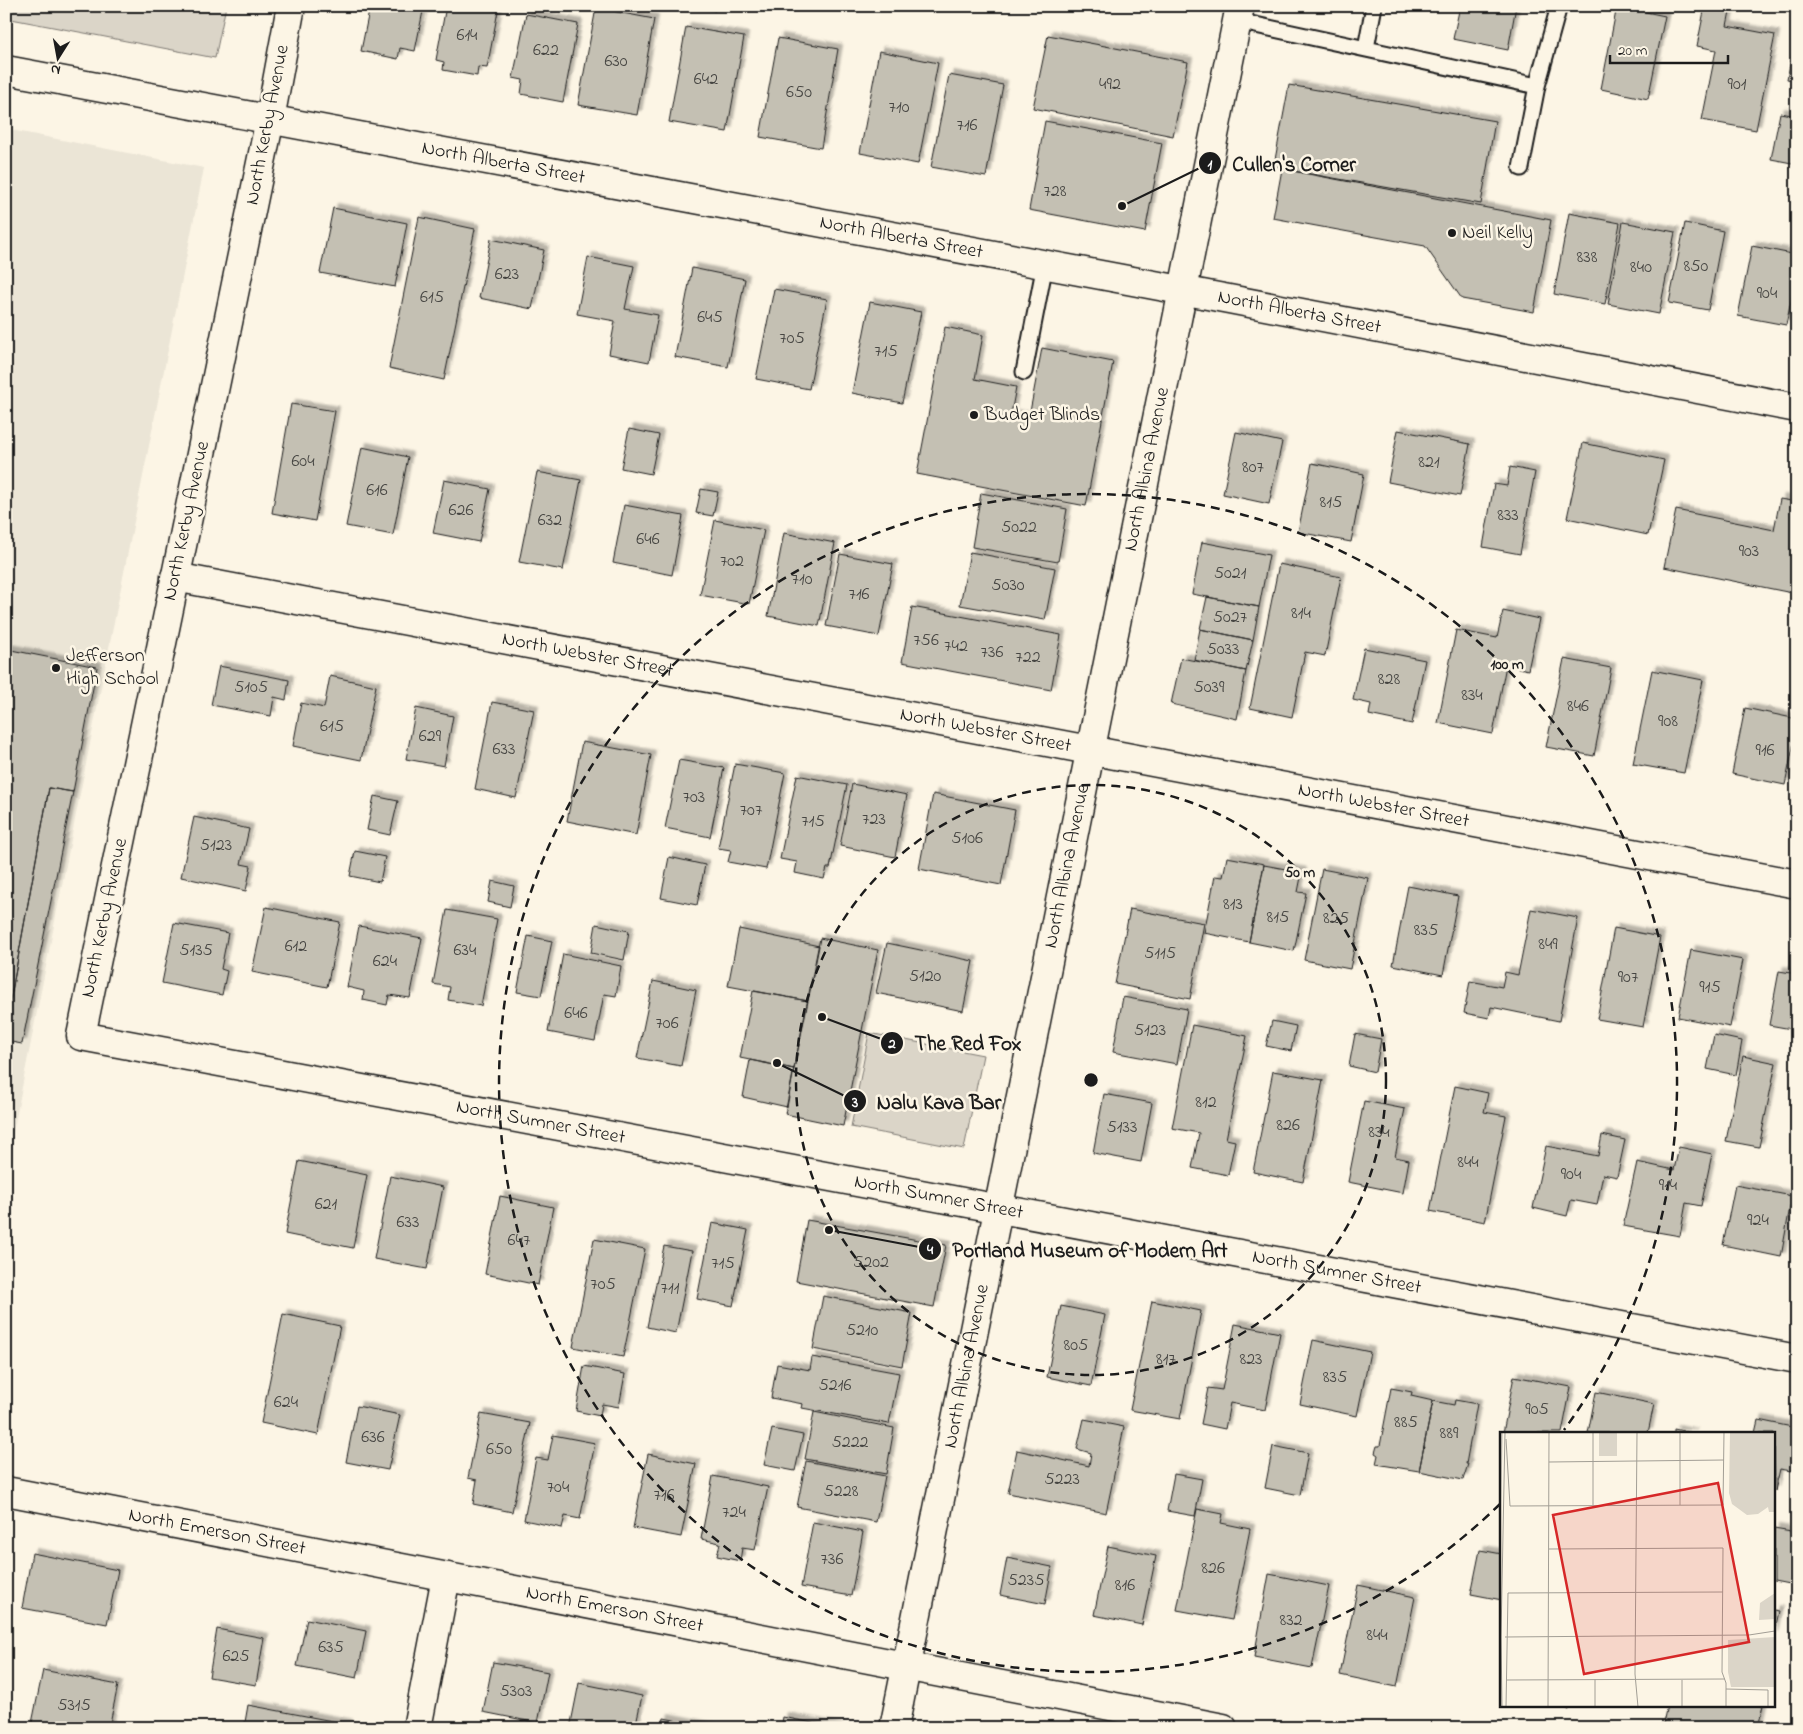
<svg xmlns="http://www.w3.org/2000/svg" width="1803" height="1734" font-family="'Indie Flower',sans-serif">
<defs>
<filter id="shadow"><feDropShadow dx="4.5" dy="-4.5" stdDeviation="1" flood-color="#0004"/></filter>
</defs>
<rect width="100%" height="100%" fill="#fcf5e5"/>
<filter id="ink" filterUnits="userSpaceOnUse"><feTurbulence type="fractalNoise" baseFrequency=".02" numOctaves="2"/><feDisplacementMap in="SourceGraphic" scale="10" xChannelSelector="R" yChannelSelector="G"/><feConvolveMatrix kernelMatrix="1 2 1 2 8 2 1 2 1" color-interpolation-filters="sRGB"/></filter>
<g filter="url(#ink)">
<path fill="#ebe5d6" d="M6 129 204 168 6 1168Z"/>
<path fill="#dbd5c8" stroke="#7c7872" d="M6 6H226L215 58 6 18Z
M869 1033 983 1055 964 1149 851 1127Z"/>
<path fill="#c4c0b3" stroke="#1c1c1c" filter="url(#shadow)" d="M370 6H424L415 51 400 48 398 59 361 51Z
M446 6H473L498 11 487 68 478 67 477 76 443 70 444 62 436 60Z
M693 6H716L715 11Z
M1460 6H1516L1508 50 1453 39Z
M1617 6 1665 16 1648 99 1601 89Z
M1705 6H1731L1727 26 1775 35 1756 130 1702 120 1716 50 1697 46Z
M596 8 654 19 637 115 578 105Z
M526 14 578 24 563 102 521 94 523 80 513 78Z
M686 27 744 37 727 132 669 122Z
M1797 30V81L1787 79Z
M1048 35 1188 62 1173 136 1033 108Z
M778 38 838 49 821 148 760 137Z
M879 51 938 63 918 164 860 153Z
M949 75 1003 85 986 177 931 167Z
M1289 85 1495 121 1481 204 1282 169 1274 165Z
M1780 113 1797 116V164L1771 159Z
M1045 121 1162 143 1145 232 1029 210Z
M1282 169 1551 220 1534 312 1462 299 1425 246 1273 218Z
M333 208 407 223 395 287 320 273Z
M1569 213 1620 223 1605 304 1554 294Z
M419 217 475 229 444 380 389 368Z
M1623 222 1675 232 1659 314 1608 304Z
M1685 223 1723 231 1708 310 1669 303Z
M491 239 544 250 532 309 479 298Z
M1752 246 1797 255V272L1786 325 1738 316Z
M588 257 634 266 625 309 658 315 649 362 609 354 615 321 577 314Z
M692 268 745 279 728 367 675 357Z
M774 289 827 299 809 389 756 379Z
M870 302 921 312 902 403 852 393Z
M945 327 983 335 975 379 1016 387 1011 414 1029 417 1042 348 1113 362 1086 506 917 474Z
M291 404 335 411 315 521 272 513Z
M629 429 659 435 651 474 621 468Z
M1398 430 1470 444 1460 496 1388 482Z
M1236 432 1282 442 1269 504 1223 494Z
M1583 443 1664 460 1648 535 1567 518Z
M362 447 408 457 393 535 346 526Z
M1312 463 1364 474 1351 542 1298 532Z
M1510 467 1535 472 1520 554 1483 547 1494 484 1507 486Z
M537 472 581 480 563 570 519 562Z
M444 480 490 489 479 542 433 533Z
M701 489 718 492 713 516 696 513Z
M981 493 1067 509 1058 562 972 547Z
M1780 499 1797 502V594L1664 567 1676 510 1774 530Z
M624 505 683 516 672 575 613 563Z
M715 520 764 530 749 604 700 595Z
M784 533 835 543 819 626 768 616Z
M1202 542 1269 555 1259 607 1192 594Z
M970 552 1055 568 1045 620 960 605Z
M840 554 893 564 879 636 826 626Z
M1279 564 1341 577 1325 656 1305 652 1292 717 1250 708Z
M1207 597 1259 607 1253 640 1200 629Z
M912 607 1061 635 1051 690 902 662Z
M1503 611 1539 619 1528 670 1506 665 1493 734 1438 723 1456 630 1497 638Z
M1200 629 1253 640 1246 671 1194 660Z
M1364 648 1425 660 1412 724 1369 715 1371 704 1353 700Z
M6 649 97 667 73 792 49 788 8 1013 6 1012Z
M1181 658 1246 671 1237 719 1171 704Z
M1564 659 1611 668 1594 756 1546 747Z
M219 666 289 680 286 700 274 697 271 716 211 705Z
M1652 670 1703 680 1684 773 1633 764Z
M330 676 376 686 361 760 293 746 301 703 324 708Z
M492 702 534 710 516 798 475 789Z
M416 708 453 716 444 766 406 759Z
M1745 708 1797 719V728L1785 785 1732 774Z
M582 742 651 755 636 835 567 821Z
M679 760 724 768 710 837 665 828Z
M735 764 785 773 766 869 728 862 731 850 718 848Z
M797 775 847 785 830 868H827L824 879 795 873 797 862 780 859Z
M852 784 907 795 895 857 840 846Z
M49 788 73 792 22 1044 6 1041V1012L8 1013Z
M933 794 1015 810 1001 885 919 869Z
M374 796 398 801 390 835 367 830Z
M194 817 249 829 241 864 251 866 246 891 181 877Z
M355 851 385 857 380 882 350 876Z
M669 857 705 865 697 905 661 898Z
M1227 857 1264 864 1249 942 1204 933 1215 876 1223 877Z
M1264 865 1302 872 1298 892 1306 893 1294 951 1249 942Z
M1322 869 1368 878 1350 969 1304 960Z
M492 881 514 886 510 907 488 902Z
M1408 886 1458 896 1443 975 1393 965Z
M266 907 340 922 327 987 252 972Z
M1130 909 1204 923 1190 999 1115 984Z
M1531 909 1578 918 1559 1021 1491 1007 1489 1018 1464 1013 1470 981 1502 987 1505 972 1518 975Z
M447 910 497 919 481 1006 448 1000 450 987 433 984Z
M174 923 228 933 221 969 227 971 222 995 162 983Z
M596 924 629 931 624 960 591 953Z
M359 926 422 938 410 998 389 995 387 1005 363 1000 364 991 347 987Z
M1614 928 1660 937 1643 1027 1597 1019Z
M739 929 819 946 808 1001 728 986Z
M528 936 552 941 541 996 517 992Z
M820 938 878 950 843 1126 785 1114Z
M887 943 973 961 963 1011 876 993Z
M1691 950 1743 960 1730 1027 1678 1017Z
M563 954 621 966 616 996 604 994 595 1041 548 1032Z
M1779 971 1797 974V1030L1769 1025Z
M653 981 696 990 681 1066 637 1058Z
M753 991 808 1001 794 1069 740 1058Z
M1123 997 1187 1009 1177 1064 1113 1052Z
M1272 1021 1296 1026 1291 1051 1266 1046Z
M1192 1025 1247 1036 1226 1139 1235 1141 1228 1175 1192 1168 1199 1133 1172 1128Z
M1355 1034 1381 1039 1375 1072 1349 1066Z
M1714 1035 1742 1041 1736 1075 1707 1069Z
M1743 1056 1776 1063 1759 1147 1726 1141Z
M750 1060 794 1069 787 1107 743 1097Z
M1273 1071 1323 1080 1303 1182 1253 1172Z
M1455 1086 1488 1093 1484 1112 1506 1116 1485 1222 1430 1211Z
M1104 1094 1152 1103 1141 1162 1093 1153Z
M1364 1101 1405 1109 1395 1157 1409 1160 1403 1193 1348 1182Z
M1602 1135 1625 1140 1617 1177 1603 1174 1597 1205 1571 1200 1567 1216 1533 1208 1546 1146 1598 1156Z
M1679 1147 1712 1154 1701 1206 1686 1203 1680 1236 1623 1226 1637 1162 1674 1170Z
M299 1161 367 1175 353 1248 285 1234Z
M390 1176 443 1187 427 1269 374 1259Z
M1735 1185 1792 1196 1781 1257 1723 1245Z
M500 1196 553 1207 538 1285 485 1274Z
M807 1220 946 1245 934 1307 796 1281Z
M712 1223 748 1230 733 1306 697 1299Z
M594 1239 645 1249 623 1357 573 1347Z
M664 1246 692 1251 676 1333 647 1327Z
M823 1296 912 1313 902 1366 813 1349Z
M1152 1301 1201 1311 1180 1419 1130 1410Z
M1061 1306 1105 1315 1091 1386 1047 1377Z
M283 1314 340 1326 318 1435 261 1423Z
M1235 1324 1280 1333 1265 1410 1230 1403 1225 1429 1201 1424 1208 1388 1222 1390Z
M1313 1340 1370 1352 1357 1416 1300 1404Z
M812 1357 899 1373 889 1424 802 1408 803 1404 771 1398 777 1364 810 1370Z
M584 1366 625 1374 619 1407 602 1404 600 1416 576 1411Z
M1514 1376 1571 1387 1562 1433H1503Z
M1391 1388 1412 1392 1411 1396 1433 1401 1419 1471 1376 1464 1378 1455 1375 1453 1377 1446H1380Z
M1596 1392 1654 1404 1648 1433H1588Z
M1455 1400 1477 1404 1466 1464H1468L1463 1480 1419 1471 1433 1401 1454 1405Z
M357 1406 400 1415 388 1470 346 1462Z
M814 1412 894 1428 886 1474 805 1459Z
M481 1414 530 1423 512 1512 473 1504 477 1480 468 1478Z
M1084 1419 1124 1427 1106 1513 1008 1493 1017 1450 1089 1466 1091 1453 1077 1449Z
M1758 1420 1797 1428V1472L1780 1469 1775 1491 1774 1433H1755Z
M772 1429 803 1435 795 1471 764 1465Z
M1674 1429 1693 1433H1674Z
M553 1435 595 1443 580 1519 565 1516 562 1528 524 1520 536 1458 548 1460Z
M1273 1446 1308 1453 1300 1495 1265 1488Z
M648 1454 696 1464 681 1537 633 1528Z
M806 1461 885 1476 876 1522 797 1507Z
M1174 1474 1202 1479 1195 1516 1167 1511Z
M713 1476 768 1487 755 1550 742 1548 740 1561 717 1556 720 1543 701 1539Z
M1197 1509 1223 1514 1221 1523 1250 1529 1232 1620 1177 1610Z
M813 1522 863 1532 851 1596 801 1587Z
M1774 1529 1797 1533V1549L1789 1584 1774 1581Z
M1108 1546 1156 1556 1142 1625 1094 1615Z
M1480 1550 1502 1554V1600L1471 1594Z
M32 1553 118 1570 107 1624 22 1608Z
M1007 1558 1052 1567 1045 1604 1000 1595Z
M1269 1574 1329 1586 1312 1668 1254 1657Z
M1358 1585 1415 1597 1397 1687 1340 1675Z
M1774 1610 1779 1611 1774 1636Z
M307 1619 366 1631 357 1678 297 1666Z
M217 1629 264 1638 256 1685 209 1677Z
M493 1662 548 1672 538 1723 483 1712Z
M43 1670 118 1685 109 1728H31Z
M579 1683 642 1696 635 1728H570Z
M248 1705 348 1724 347 1728H244Z
M1550 1705H1568V1709Z
M1667 1705H1763L1758 1728H1662Z
M783 1717 838 1728H781Z
M664 1718 712 1728H662Z"/>
<g fill="none" stroke-linecap="round" stroke-linejoin="round">
<defs>
<path id="service" d="M1237 21 1537 86 1521 168
M1366 48 1374 6
M1537 86 1559 6
M1024 372 1045 264"/>
<g id="minor">
<path id="s1" d="M291 6 270 119 81 1036 1797 1359"/>
<path id="s2" d="M175 577 1797 884"/>
<path id="s3" d="M6 1491 1223 1728"/>
<path d="M417 1728 446 1577"/>
</g>
<g id="tertiary">
<path id="s4" d="M6 70 1229 299 1797 408"/>
<path id="s5" d="M894 1728 1240 6"/>
</g>
</defs>
<use href="#service" stroke="#1c1c1c" stroke-width="19"/>
<use href="#minor" stroke="#1c1c1c" stroke-width="31"/>
<use href="#tertiary" stroke="#1c1c1c" stroke-width="31"/>
<use href="#service" stroke="#fcf5e5" stroke-width="15"/>
<use href="#minor" stroke="#fcf5e5" stroke-width="28"/>
<use href="#tertiary" stroke="#fcf5e5" stroke-width="28"/>
</g>
</g>
<g fill="none" stroke="#1c1c1c" stroke-width="2.5" stroke-dasharray="9 6">
<circle cx="1091" cy="1080" r="295"/>
<path d="M1500 1504A589 589 0 1 1 1564 1430"/>
</g>
<g fill="#1c1c1c" stroke="#fcf5e5" stroke-width="2">
<circle cx="1452" cy="233" r="5"/>
<circle cx="974" cy="415" r="5"/>
<circle cx="56" cy="668" r="5"/>
</g>
<g text-anchor="middle" dominant-baseline="central" stroke-width="5" stroke-linejoin="round" paint-order="stroke">
<g font-size="18" fill="#464542">
<text x="467" y="36">614</text>
<text x="546" y="51">622</text>
<text x="616" y="62">630</text>
<text x="706" y="80">642</text>
<text x="1110" y="85">492</text>
<text x="1737" y="85">901</text>
<text x="799" y="93">650</text>
<text x="899" y="108">710</text>
<text x="967" y="126">716</text>
<text x="1055" y="192">728</text>
<text x="1587" y="258">838</text>
<text x="1696" y="267">850</text>
<text x="1641" y="268">840</text>
<text x="507" y="275">623</text>
<text x="1767" y="294">904</text>
<text x="432" y="298">615</text>
<text x="710" y="318">645</text>
<text x="792" y="339">705</text>
<text x="886" y="352">715</text>
<text x="303" y="462">604</text>
<text x="1429" y="463">821</text>
<text x="1253" y="468">807</text>
<text x="377" y="491">616</text>
<text x="1331" y="503">815</text>
<text x="461" y="511">626</text>
<text x="1508" y="516">833</text>
<text x="550" y="521">632</text>
<text x="1019" y="528">5022</text>
<text x="648" y="540">646</text>
<text x="1749" y="552">903</text>
<text x="732" y="562">702</text>
<text x="1230" y="574">5021</text>
<text x="802" y="580">710</text>
<text x="1008" y="586">5030</text>
<text x="859" y="595">716</text>
<text x="1301" y="614">814</text>
<text x="1230" y="618">5027</text>
<text x="926" y="641">756</text>
<text x="956" y="647">742</text>
<text x="1223" y="650">5033</text>
<text x="992" y="653">736</text>
<text x="1028" y="658">722</text>
<text x="1389" y="680">828</text>
<text x="251" y="688">5105</text>
<text x="1209" y="688">5039</text>
<text x="1472" y="696">834</text>
<text x="1578" y="707">846</text>
<text x="1668" y="722">908</text>
<text x="332" y="727">615</text>
<text x="430" y="737">629</text>
<text x="504" y="750">633</text>
<text x="1765" y="751">916</text>
<text x="694" y="798">703</text>
<text x="751" y="811">707</text>
<text x="874" y="820">723</text>
<text x="813" y="822">715</text>
<text x="967" y="839">5106</text>
<text x="216" y="846">5123</text>
<text x="1233" y="905">813</text>
<text x="1278" y="918">815</text>
<text x="1336" y="919">825</text>
<text x="1426" y="931">835</text>
<text x="1548" y="945">849</text>
<text x="296" y="947">612</text>
<text x="196" y="951">5135</text>
<text x="465" y="951">634</text>
<text x="1160" y="954">5115</text>
<text x="385" y="962">624</text>
<text x="925" y="977">5120</text>
<text x="1628" y="978">907</text>
<text x="1710" y="988">915</text>
<text x="576" y="1014">646</text>
<text x="667" y="1024">706</text>
<text x="1150" y="1031">5123</text>
<text x="1206" y="1103">812</text>
<text x="1288" y="1126">826</text>
<text x="1122" y="1128">5133</text>
<text x="1379" y="1133">834</text>
<text x="1468" y="1163">844</text>
<text x="1571" y="1175">904</text>
<text x="1668" y="1186">914</text>
<text x="326" y="1205">621</text>
<text x="1758" y="1221">924</text>
<text x="408" y="1223">633</text>
<text x="519" y="1241">647</text>
<text x="871" y="1263">5202</text>
<text x="723" y="1264">715</text>
<text x="603" y="1285">705</text>
<text x="670" y="1289">711</text>
<text x="862" y="1331">5210</text>
<text x="1076" y="1346">805</text>
<text x="1166" y="1360">817</text>
<text x="1251" y="1360">823</text>
<text x="1335" y="1378">835</text>
<text x="835" y="1386">5216</text>
<text x="286" y="1403">624</text>
<text x="1537" y="1410">905</text>
<text x="1406" y="1423">885</text>
<text x="1449" y="1434">889</text>
<text x="373" y="1438">636</text>
<text x="850" y="1443">5222</text>
<text x="499" y="1450">650</text>
<text x="1062" y="1480">5223</text>
<text x="558" y="1488">704</text>
<text x="841" y="1492">5228</text>
<text x="664" y="1496">716</text>
<text x="734" y="1513">724</text>
<text x="832" y="1560">736</text>
<text x="1213" y="1569">826</text>
<text x="1026" y="1581">5235</text>
<text x="1125" y="1586">816</text>
<text x="1291" y="1621">832</text>
<text x="1377" y="1636">844</text>
<text x="331" y="1648">635</text>
<text x="236" y="1657">625</text>
<text x="516" y="1692">5303</text>
<text x="74" y="1706">5315</text>
</g>
<g font-size="20" fill="#1c1c1c" stroke="#fcf5e5">
<text transform="translate(268 125) rotate(-79)">North Kerby Avenue</text>
<text stroke="none"><textPath href="#s4" startOffset="506">North Alberta Street</textPath></text>
<text stroke="none"><textPath href="#s4" startOffset="911">North Alberta Street</textPath></text>
<text stroke="none"><textPath href="#s4" startOffset="1316">North Alberta Street</textPath></text>
<text stroke="none"><textPath href="#s5" startOffset="1284">North Albina Avenue</textPath></text>
<text transform="translate(187 521) rotate(-78)">North Kerby Avenue</text>
<text stroke="none"><textPath href="#s2" startOffset="420">North Webster Street</textPath></text>
<text stroke="none"><textPath href="#s2" startOffset="825">North Webster Street</textPath></text>
<text stroke="none"><textPath href="#s2" startOffset="1230">North Webster Street</textPath></text>
<text stroke="none"><textPath href="#s5" startOffset="879">North Albina Avenue</textPath></text>
<text transform="translate(105 918) rotate(-78)">North Kerby Avenue</text>
<text stroke="none"><textPath href="#s1" startOffset="1519">North Sumner Street</textPath></text>
<text stroke="none"><textPath href="#s1" startOffset="1924">North Sumner Street</textPath></text>
<text stroke="none"><textPath href="#s1" startOffset="2329">North Sumner Street</textPath></text>
<text stroke="none"><textPath href="#s5" startOffset="369">North Albina Avenue</textPath></text>
<text stroke="none"><textPath href="#s3" startOffset="215">North Emerson Street</textPath></text>
<text stroke="none"><textPath href="#s3" startOffset="620">North Emerson Street</textPath></text>
</g>
<g font-size="20" fill="#1c1c1c" stroke="#fcf5e5" text-anchor="start">
<text x="1462" y="233">Neil Kelly</text>
<text x="984" y="415">Budget Blinds</text>
<text x="66" y="656">Jefferson<tspan x="66" dy="23">High School</tspan></text>
</g>
</g>
<g transform="translate(1500 1432)">
<rect width="275" height="275" fill="#fcf5e5"/>
<path d="M0 0H3L0 106ZM117 0V24H99V1ZM230 0H273L274 80H269L268 75 258 82 247 83 232 72 229 61ZM275 161V187L259 188 260 171ZM275 205V255H231L228 240V208Z" fill="#dbd5c8"/>
<path fill="none" stroke="#a29e95" stroke-width="1" d="M137 0 135 242 138 275M6 7 10 74 223 73 224 0M49 30 224 28M93 73V0M180 73V0M49 117 223 116 222 240 226 251V275M1 205 5 0M1 205 2 275M5 205 249 203 275 199M6 248 225 247M226 257 268 258V275M6 275 8 161 223 160M48 275 49 0M95 275V247M182 275V248"/>
<path fill="#d62828" fill-opacity="0.15" stroke="#d62828" stroke-width="2.5" d="M218 51 249 210 84 242 53 83Z"/>
<rect width="275" height="275" fill="none" stroke="#1c1c1c" stroke-width="2.5"/>
</g>
<circle cx="1091" cy="1080" r="8" fill="#1c1c1c" stroke="#fcf5e5" stroke-width="2.5"/>
<g font-size="15" text-anchor="middle" font-weight="bold" fill="#1c1c1c" stroke="#fcf5e5" stroke-width="5" stroke-linejoin="round" paint-order="stroke">
<text x="1507" y="669">100 m</text>
<text x="1300" y="877">50 m</text>
</g>
<path fill="none" stroke="#1c1c1c" stroke-width="2" d="M1122 206L1210 163M822 1017L892 1043M777 1063L855 1101M829 1230L930 1249"/>
<g fill="#1c1c1c" stroke="#fcf5e5" stroke-width="2">
<circle cx="1122" cy="206" r="5"/>
<circle cx="822" cy="1017" r="5"/>
<circle cx="777" cy="1063" r="5"/>
<circle cx="829" cy="1230" r="5"/>
<circle cx="1210" cy="163" r="12"/>
<circle cx="892" cy="1043" r="12"/>
<circle cx="855" cy="1101" r="12"/>
<circle cx="930" cy="1249" r="12"/>
</g>
<g font-size="15" text-anchor="middle" font-weight="bold" fill="#fff">
<text x="1210" y="169">1</text>
<text x="892" y="1048">2</text>
<text x="855" y="1107">3</text>
<text x="930" y="1254">4</text>
</g>
<g font-size="21" text-anchor="middle" font-weight="bold" fill="#1c1c1c" stroke="#fcf5e5" stroke-width="5" stroke-linejoin="round" paint-order="stroke">
<text x="1294" y="171">Cullen's Corner</text>
<text x="968" y="1050">The Red Fox</text>
<text x="939" y="1109">Nalu Kava Bar</text>
<text x="1090" y="1257">Portland Museum of Modern Art</text>
</g>
<rect width="1803" height="1734" fill="none" stroke="#fcf5e5" stroke-width="25"/>
<rect x="12" y="12" width="1778" height="1709" fill="none" stroke="#1c1c1c" stroke-width="2" filter="url(#ink)"/>
<g transform="translate(58 58) rotate(191)" stroke="#fcf5e5" stroke-width="4" paint-order="stroke">
<path d="M0-4L9 19L0 12L-9 19Z" fill="#1c1c1c"/>
<text y="-8" font-size="14" font-weight="bold" text-anchor="middle" fill="#1c1c1c">N</text>
</g>
<path d="M1610 55v8h118v-8" fill="none" stroke="#1c1c1c" stroke-width="2.5"/>
<text x="1618" y="55" font-size="15" fill="#1c1c1c" stroke="#fcf5e5" stroke-width="4" paint-order="stroke">20 m</text>
</svg>
